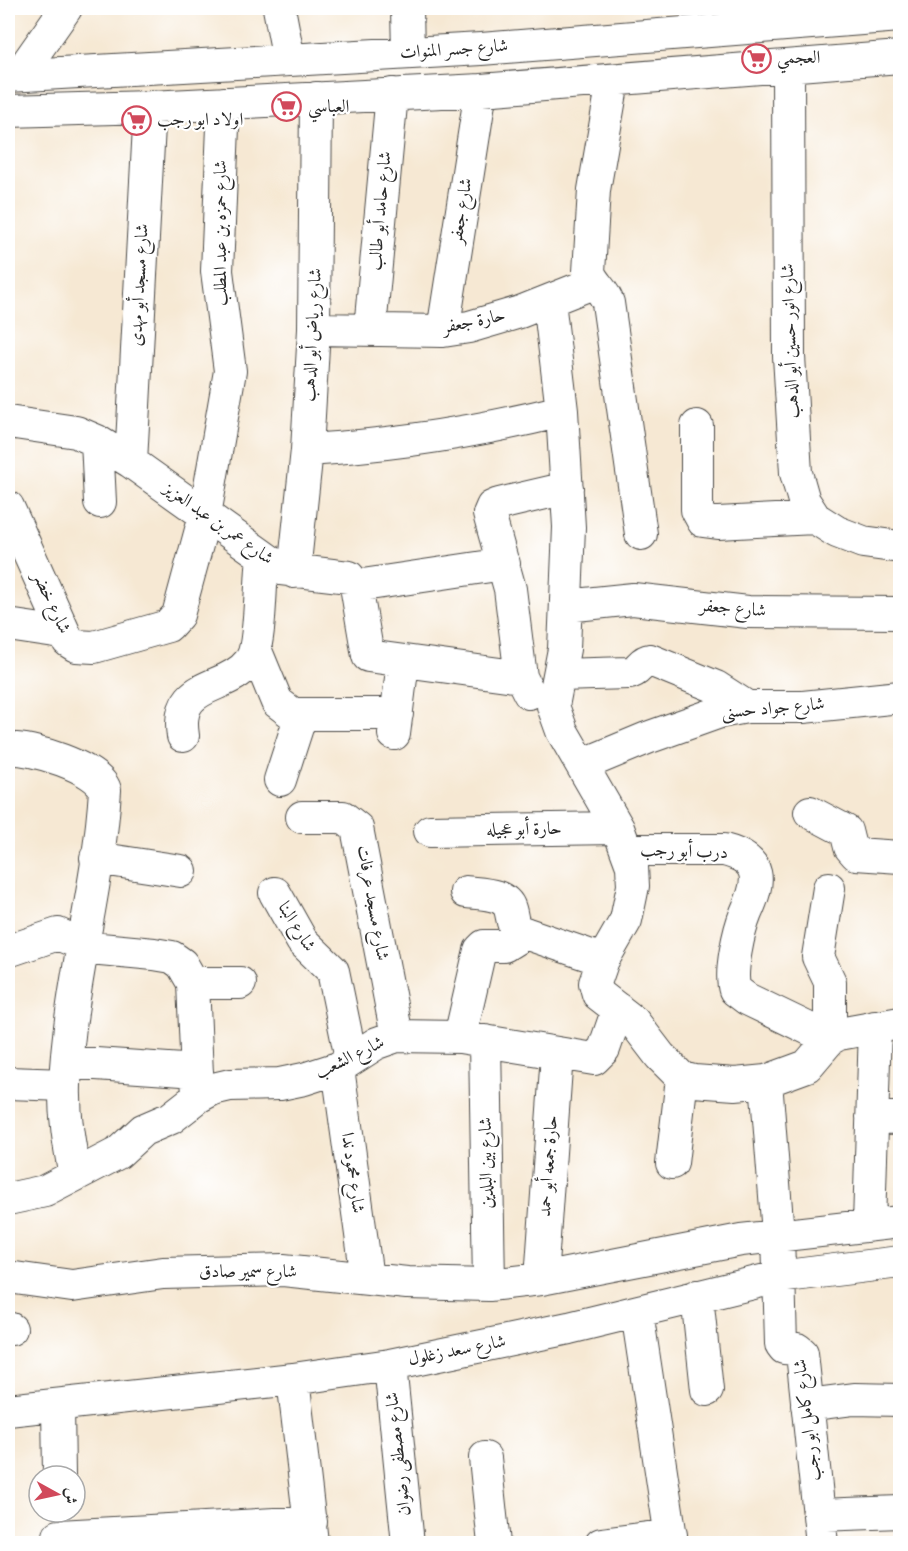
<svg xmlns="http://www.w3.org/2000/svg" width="908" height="1551" font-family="Vollkorn,Amiri,serif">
<rect width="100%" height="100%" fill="#fff"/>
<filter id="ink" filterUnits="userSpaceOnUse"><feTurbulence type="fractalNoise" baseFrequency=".0167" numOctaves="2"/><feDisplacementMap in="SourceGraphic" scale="12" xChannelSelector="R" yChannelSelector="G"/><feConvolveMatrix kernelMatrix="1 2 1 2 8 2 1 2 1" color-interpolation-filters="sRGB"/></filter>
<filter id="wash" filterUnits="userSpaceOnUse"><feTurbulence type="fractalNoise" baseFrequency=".008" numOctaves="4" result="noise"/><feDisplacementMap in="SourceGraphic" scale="24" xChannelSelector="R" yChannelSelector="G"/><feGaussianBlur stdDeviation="1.35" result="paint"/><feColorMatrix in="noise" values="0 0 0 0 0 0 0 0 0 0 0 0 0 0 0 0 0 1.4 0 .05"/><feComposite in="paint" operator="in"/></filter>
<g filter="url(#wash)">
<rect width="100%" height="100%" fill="#f6e8d3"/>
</g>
<g filter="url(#ink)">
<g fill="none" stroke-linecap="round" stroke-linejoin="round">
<defs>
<path id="minor" d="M279 8 289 60
M407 8 408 53
M788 67 789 356 796 473 804 501 815 518 837 532 863 542 900 547
M19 75 66 8
M8 76 481 49 900 16
M613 81 594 190 589 272C593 284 604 290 608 303L641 534
M8 111 150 107 481 90 900 57
M549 301 562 411 569 527 564 649 553 706 562 731 618 828 632 866 633 886 626 920 603 960 595 983 598 994 634 1022 660 1056 682 1078 694 1081 735 1084 766 1081 807 1066 830 1039 839 1034 900 1023
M314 329 443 331 469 327 520 312 593 283
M370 329 392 94
M443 331 481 90
M8 422 76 432 97 441 131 462 281 569 349 577 356 586 368 656 521 677
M697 426V510L703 521 718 523 815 518
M97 441 100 502
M307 450C394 445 477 432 562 411
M131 462 150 107
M8 507 68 641 76 646 94 647 168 626 178 615 205 515 230 371 217 271 224 103
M294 572 307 450 314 329 316 98
M356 586 504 564
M566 606 633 599 748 612 900 613
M8 625 62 633
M256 651 277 702 293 714H397
M559 675 629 673C639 672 640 661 650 660L716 687 747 707
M529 693 521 677 510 589 489 514 492 507 499 504 567 488
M394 734 403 662
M183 736C174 679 226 693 250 661 261 647 260 579 263 557
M8 749C29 746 99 768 105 790 99 889 69 986 65 1085 64 1116 69 1145 75 1175
M582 765 647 738 720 712 747 707H803L900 697
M280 780 301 715
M810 812 846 831 850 847 856 854 900 857
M302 817H343L357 828 397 1036
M430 831 618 828
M628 850H724C764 860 760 882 746 913 739 930 729 973 735 990L747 999 830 1039V982L818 957 829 888
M96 858 181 871
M466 892C480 894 505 893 510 909 513 918 511 924 519 931L603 960
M275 893 302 941 333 971 351 1058
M8 951 58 934 90 948 154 954 172 957 182 964 193 983 198 1097
M193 983H240
M460 1037 480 950 484 946H504L525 933
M485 1041 489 1285
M67 1062 197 1071
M338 1068 367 1278
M766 1081 778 1234 781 1344 784 1348 797 1349 802 1353 822 1544
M8 1083 65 1085
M872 1117 900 1118
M672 1163 682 1078
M8 1199 45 1191 118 1153 143 1130 171 1118 198 1097 213 1089 230 1085 280 1084 304 1079 338 1068 377 1043 397 1036 460 1037 594 1059 604 1049 618 1009
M869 1224 875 1027
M8 1277 72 1286 163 1273 283 1270 407 1283 489 1285 541 1279 741 1240 900 1222
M541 1279 557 1054
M697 1296 707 1390
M637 1312 672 1544
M8 1329H11
M390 1365 408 1544
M293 1379 312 1542
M58 1405 59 1476
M807 1405 854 1399 900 1400
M8 1410 293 1379 390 1365 569 1328 778 1277 900 1262
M485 1458 494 1544
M819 1515 900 1512
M59 1536 311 1522
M601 1544 671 1535"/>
</defs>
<use href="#minor" stroke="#494744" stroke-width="34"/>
<use href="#minor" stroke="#fff" stroke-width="32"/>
</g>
</g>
<defs>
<symbol id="supermarket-ring" viewBox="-11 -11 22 22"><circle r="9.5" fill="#fff" stroke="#d1495b" stroke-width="1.5"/><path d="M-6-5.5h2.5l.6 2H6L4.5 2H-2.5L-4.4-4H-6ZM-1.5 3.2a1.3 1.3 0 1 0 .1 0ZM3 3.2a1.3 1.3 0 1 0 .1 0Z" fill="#d1495b"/></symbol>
</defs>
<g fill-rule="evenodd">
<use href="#supermarket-ring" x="740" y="42" width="33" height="33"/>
<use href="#supermarket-ring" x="270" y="90" width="33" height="33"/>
<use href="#supermarket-ring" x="120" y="104" width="33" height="33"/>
</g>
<g text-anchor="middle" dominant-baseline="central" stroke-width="4.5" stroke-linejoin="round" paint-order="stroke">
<g font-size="18" fill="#2b2b2b" stroke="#fff">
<text transform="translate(454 50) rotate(-4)">شارع جسر المنوات</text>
<text transform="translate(381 211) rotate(-85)">شارع حامد أبو طالب</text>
<text transform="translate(462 211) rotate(-81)">شارع جعفر</text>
<text transform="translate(221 233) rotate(-90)">شارع حمزه بن عبد المطلب</text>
<text transform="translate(140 285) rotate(-87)">شارع مسجد أبو مهدى</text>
<text transform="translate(474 322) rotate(-12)">حارة جعفر</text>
<text transform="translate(313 335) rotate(-87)">شارع رياض أبو الدهب</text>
<text transform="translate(791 341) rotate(-92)">شارع انور حسين أبو الدهب</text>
<text transform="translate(218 524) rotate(35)">شارع عمر بن عبد العزيز</text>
<text transform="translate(51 603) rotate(65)">شارع خضر</text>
<text transform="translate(733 609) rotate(5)">شارع جعفر</text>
<text transform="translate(773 709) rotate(-5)">شارع جواد حسنى</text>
<text transform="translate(524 830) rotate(-1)">حارة أبو عجيله</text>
<text transform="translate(684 852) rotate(2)">درب أبو رجب</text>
<text transform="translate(372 903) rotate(80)">شارع مسجد عرفات</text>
<text transform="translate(296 927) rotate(58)">شارع البنا</text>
<text transform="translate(350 1058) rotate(-26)">شارع الشعب</text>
<text transform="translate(487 1163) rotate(-91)">شارع بين البلدين</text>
<text transform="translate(549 1166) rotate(-86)">حارة جمعه أبو حمد</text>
<text transform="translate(352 1173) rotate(82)">شارع محمود ندا</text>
<text x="248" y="1272">شارع سمير صادق</text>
<text transform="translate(457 1351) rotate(-11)">شارع سعد زغلول</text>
<text transform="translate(808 1420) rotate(-97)">شارع كامل ابو رجب</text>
<text transform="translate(399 1454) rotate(-96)">شارع مصطفى رضوان</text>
</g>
<g font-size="18" fill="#2b2b2b" stroke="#fff" text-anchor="start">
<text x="777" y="58">العجمي</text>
<text x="308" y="107">العباسي</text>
<text x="157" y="120">اولاد ابو رجب</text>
</g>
</g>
<rect width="908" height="1551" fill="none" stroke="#fff" stroke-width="30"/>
<g transform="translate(57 1494) rotate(98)"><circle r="28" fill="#ffffff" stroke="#aaaaaa" stroke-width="1.5"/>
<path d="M0-4.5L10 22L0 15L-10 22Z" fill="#d1495b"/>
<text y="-9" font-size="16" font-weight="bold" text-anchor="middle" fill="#2b2b2b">ش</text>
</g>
</svg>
